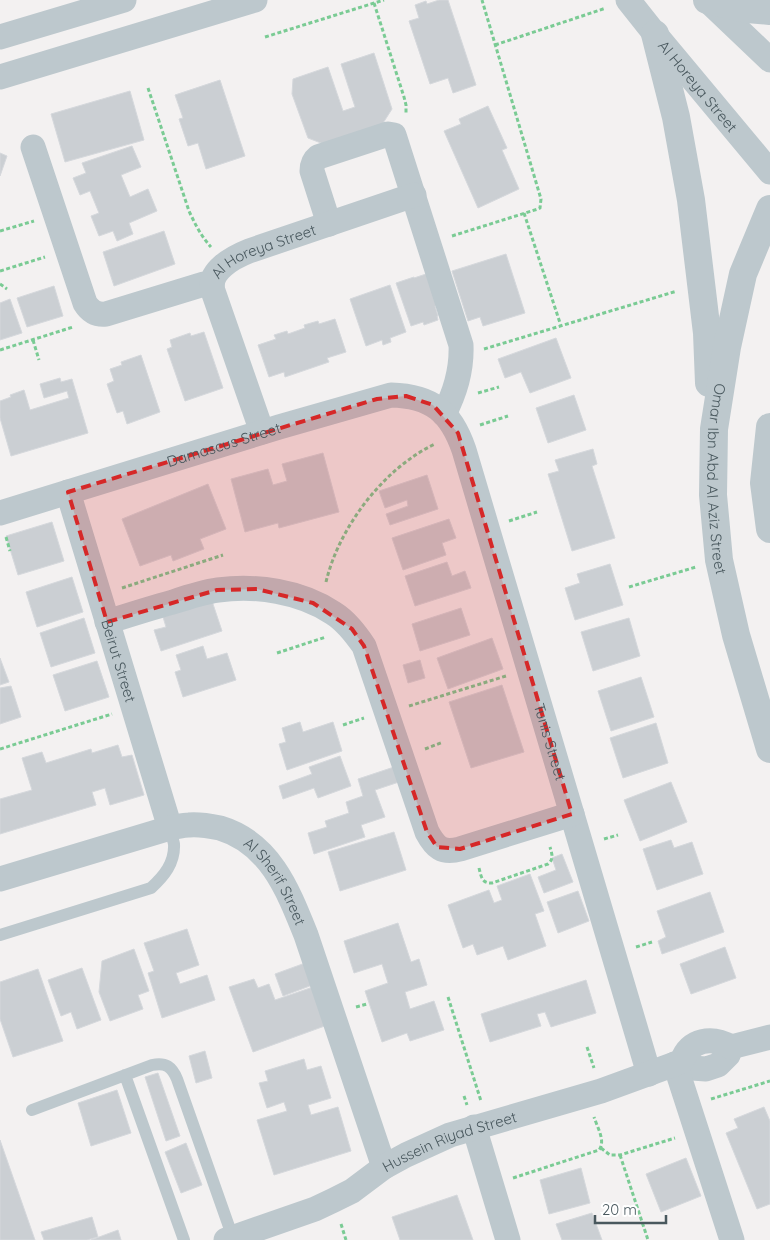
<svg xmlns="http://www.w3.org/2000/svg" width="770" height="1240" font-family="Quicksand,sans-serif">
<rect width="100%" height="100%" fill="#f3f1f1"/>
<path fill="#cbcfd3" stroke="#d5d8dc" d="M439 0H448L476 85 453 93 448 78 430 84 409 21 419 18 415 5 426 1 427 4Z
M374 53 392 109 378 131 326 145 308 138 292 94 293 79 328 67 343 111 355 107 341 64Z
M220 80 245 156 206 169 198 143 188 146 179 119 183 118 175 95Z
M130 91 144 140 65 162 51 114Z
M488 106 507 148 502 150 519 189 478 208 444 131 461 124 459 119Z
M132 146 141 167 121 175 130 197 148 189 157 211 129 223 133 234 117 241 113 231 99 236 91 216 99 213 90 191 80 195 73 178 86 173 82 163Z
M0 153 7 156 0 176Z
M164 231 175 264 114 286 103 252Z
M506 254 525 313 483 326 480 317 468 321 452 271Z
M429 273 440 304 435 306 438 316H437L438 320 424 325 423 322 411 326 396 283 414 277V278Z
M390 285 406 332 390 338 391 342 383 345 382 340 366 346 350 299Z
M54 286 63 316 27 327 17 298Z
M10 299 22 333 0 340V303Z
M335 319 346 352 327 358 329 362 285 377 284 372 269 377 258 345 276 339 274 335 287 331 288 334 305 328 304 325 318 321 319 324Z
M204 332 223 388 185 401 167 349 172 347 170 340 190 333 191 336Z
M556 338 571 378 530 393 521 372 505 378 498 359Z
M141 355 160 412 127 424 123 411 117 413 107 384 114 381 110 369 122 365 121 362Z
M60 378 61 382 72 379 88 433 11 456 0 418V401L11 397 10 395 24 390 30 410 69 398 67 391 44 398 40 384Z
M574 395 586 430 548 443 536 408Z
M593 449 597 464 592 466 615 538 572 551 548 474 559 471 555 460Z
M323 453 339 512 279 528 278 523 245 532 231 479 268 469 273 485 287 481 282 464Z
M427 475 438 509 390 525 386 514 408 506 407 500 385 508 379 491Z
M208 484 226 529 200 539 204 549 173 561 171 555 140 566 122 519Z
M449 519 456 538 442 543 446 555 403 570 392 538Z
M52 522 64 561 18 575 6 536Z
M447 562 452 576 465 571 471 588 415 606 405 576Z
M610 564 623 605 575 620 565 588 580 583 577 574Z
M72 577 83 612 37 627 26 592Z
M212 601 222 631 161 651 154 630 166 627 163 617Z
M461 608 470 635 420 651 412 624Z
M84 618 95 653 51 667 40 633Z
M629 618 640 656 593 671 581 632Z
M492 638 503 669 448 689 437 658Z
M203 646 207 659 227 653 236 680 183 697 175 672 181 670 176 655Z
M0 658 9 682 0 685Z
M420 660 425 678 408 683 403 665Z
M97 661 109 697 65 711 53 675Z
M641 677 654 717 611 731 598 691Z
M502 685 524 752 471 768 449 702Z
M11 686 21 717 0 724V688Z
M300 722 303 732 333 722 342 751 287 770 279 744 286 742 282 728Z
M656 723 668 763 623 778 610 738Z
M118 745 122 757 132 755 144 795 110 805 105 788 92 792 96 805 0 834V799L32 790 22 758 42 752 46 763 91 749 92 753Z
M340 756 351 786 318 798 314 788 283 799 279 786 312 774 309 767Z
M394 767 399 782 375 790 385 817 361 825 365 837 314 854 308 833 327 827 325 821 349 813 346 802 363 796 358 779Z
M671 782 687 822 640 841 624 800Z
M394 832 406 870 340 891 328 852Z
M671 840 674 848 692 842 703 874 657 890 643 849Z
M562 854 573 882 544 893 538 877 556 870 552 858Z
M530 874 544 911 535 914 546 946 508 960 503 946 477 955 473 944 463 948 448 905 489 890 494 903 502 900 497 886Z
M578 891 589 921 558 933 547 902Z
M710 892 724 932 662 954 658 941 666 937 657 911Z
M398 923 411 962 419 959 427 985 405 992 410 1009 434 1001 444 1030 410 1041 407 1033 382 1042 365 991 388 983 382 964 354 973 344 941Z
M187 929 199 965 176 973 180 984 207 975 215 1000 162 1018 148 973 154 971 144 943Z
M725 947 736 978 691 994 680 964Z
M134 949 149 991 138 995 143 1009 110 1021 99 992 102 961Z
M308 962 315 984 283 996 275 974Z
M82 968 101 1020 77 1029 71 1012 61 1016 48 980Z
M38 969 63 1041 13 1057 0 1019V982Z
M254 979 258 988 269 984 275 1000 319 985 333 1023 253 1052 229 987Z
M586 980 596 1013 551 1027 545 1012 537 1014 541 1026 490 1042 481 1014Z
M205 1051 212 1078 196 1083 189 1056Z
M304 1059 307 1070 321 1066 331 1098 308 1105 311 1115 338 1107 351 1151 274 1175 257 1120 287 1111 284 1102 267 1108 259 1083 268 1081 265 1071Z
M158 1073 180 1136 166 1141 145 1077Z
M117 1090 131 1133 91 1146 78 1103Z
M764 1107 770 1121V1204L757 1209 726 1133 738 1128 734 1119Z
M0 1140 35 1240H0Z
M186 1143 202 1185 181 1193 165 1152Z
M686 1158 701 1196 661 1212 646 1174Z
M581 1168 590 1203 549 1214 540 1180Z
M457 1195 473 1240H400L392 1217Z
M592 1213 602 1240H562L556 1224Z
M92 1217 98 1237 87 1240H44L41 1232Z
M118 1230 121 1240H91Z"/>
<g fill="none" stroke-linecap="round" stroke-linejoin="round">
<path stroke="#7acb94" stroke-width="3" stroke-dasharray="4 2.5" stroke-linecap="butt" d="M374 3 404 97 406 105V115
M265 37 384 0
M495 45 606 8
M148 88 189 211C195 224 201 236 211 247
M524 213 561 326
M0 231 34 221
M452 236 538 209 540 208 541 199 482 0
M0 271 45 257
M0 284 7 289
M33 340 39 360
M484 349 677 291
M0 350 73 327
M478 393 499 387
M480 425 508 416
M509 521 537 512
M6 537 10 551
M326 582C339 527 384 468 435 444
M629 587 696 567
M122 588 223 555
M277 653 326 637
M409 706 506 676
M343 725 364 718
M0 749 112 714
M425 749 443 742
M604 839 618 835
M479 868C481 876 482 884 492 883L548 864C554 859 552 854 550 847
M636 947 652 942
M448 997 481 1101
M356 1007 367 1004
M587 1047 594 1068
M464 1096 467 1105
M711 1099 770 1081
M601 1148 610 1155H620L675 1138
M620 1155 648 1240
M513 1178 599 1150C606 1141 597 1127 594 1117
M341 1224 346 1240"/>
<path stroke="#bdc8cd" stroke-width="12" d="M0 935 151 888C164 876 175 863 174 844 173 839 171 834 170 828
M125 1075 184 1240
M32 1110 152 1065C166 1062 172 1067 177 1079L233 1238"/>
<g stroke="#bdc8cd" stroke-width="25">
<path id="s1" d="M628 0 655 34 770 172"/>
<path d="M707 0 770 60"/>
<path d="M0 37 124 0"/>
<path d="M0 77 255 0"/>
<path d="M33 147 85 303C90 311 96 315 106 314L204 284 212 286"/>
<path d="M329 224 312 171C312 165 313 161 318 157L388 134 394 135 461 345C462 369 455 393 444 414"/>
<path id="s2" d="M262 432 213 291C207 271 234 257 249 251L414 195"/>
<path id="s3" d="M68 492 170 828"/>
<path id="s4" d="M0 513 279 427 391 395C432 396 451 412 464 450L649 1074"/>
<path d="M107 622C129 615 151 608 173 602 188 597 203 592 218 590 256 585 300 591 333 613 346 621 355 633 364 646L427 832C435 847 442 854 460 849L572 814"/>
<path id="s5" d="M0 879 170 828C177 827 183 825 189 825 199 824 210 826 220 828 270 843 288 890 306 935L384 1167"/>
<path d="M682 1061 692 1068 706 1069 718 1065 728 1055 731 1047"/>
<path d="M675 1064 732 1240"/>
<path d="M474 1127 508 1240"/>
<path id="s6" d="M226 1240 315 1209 334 1200 352 1191 384 1167 406 1155 450 1135 601 1091 675 1064 682 1061C690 1039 712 1036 731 1047L770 1037"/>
</g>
<g stroke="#bdc8cd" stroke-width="28">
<path d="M707 0 747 9 770 11"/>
<path d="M655 34 676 117 691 200 707 333 709 383"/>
<path id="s7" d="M770 209 743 274 727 347 714 429 713 495 719 560 736 635 770 749"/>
<path d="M770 427 764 483 770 529"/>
</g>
</g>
<path fill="#d62828" fill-opacity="0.2" stroke="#d62828" stroke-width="4" stroke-dasharray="10 6" stroke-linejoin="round" d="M406 396 433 405 458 433 572 814 460 849 437 847 427 832 364 646 352 629 313 603 257 589 217 590 107 622 68 492 377 399Z"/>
<g text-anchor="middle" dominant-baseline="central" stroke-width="5" stroke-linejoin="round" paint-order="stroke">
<g font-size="15" fill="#49585e" stroke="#fff">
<text stroke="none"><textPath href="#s1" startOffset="111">Al Horeya Street</textPath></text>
<text stroke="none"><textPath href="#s2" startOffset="221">Al Horeya Street</textPath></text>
<text stroke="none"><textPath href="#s4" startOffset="234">Damascus Street</textPath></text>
<text stroke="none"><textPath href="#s7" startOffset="278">Omar Ibn Abd Al Aziz Street</textPath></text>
<text stroke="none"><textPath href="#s3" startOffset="176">Beirut Street</textPath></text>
<text stroke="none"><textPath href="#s4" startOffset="812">Tunis Street</textPath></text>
<text stroke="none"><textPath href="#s5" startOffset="308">Al Sherif Street</textPath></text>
<text stroke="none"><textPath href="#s6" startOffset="246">Hussein Riyad Street</textPath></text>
</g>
</g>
<path d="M595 1215v8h71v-8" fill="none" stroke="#49585e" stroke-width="2.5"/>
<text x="602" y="1215" font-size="15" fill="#49585e" stroke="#ffffff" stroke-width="4" paint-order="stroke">20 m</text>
</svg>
